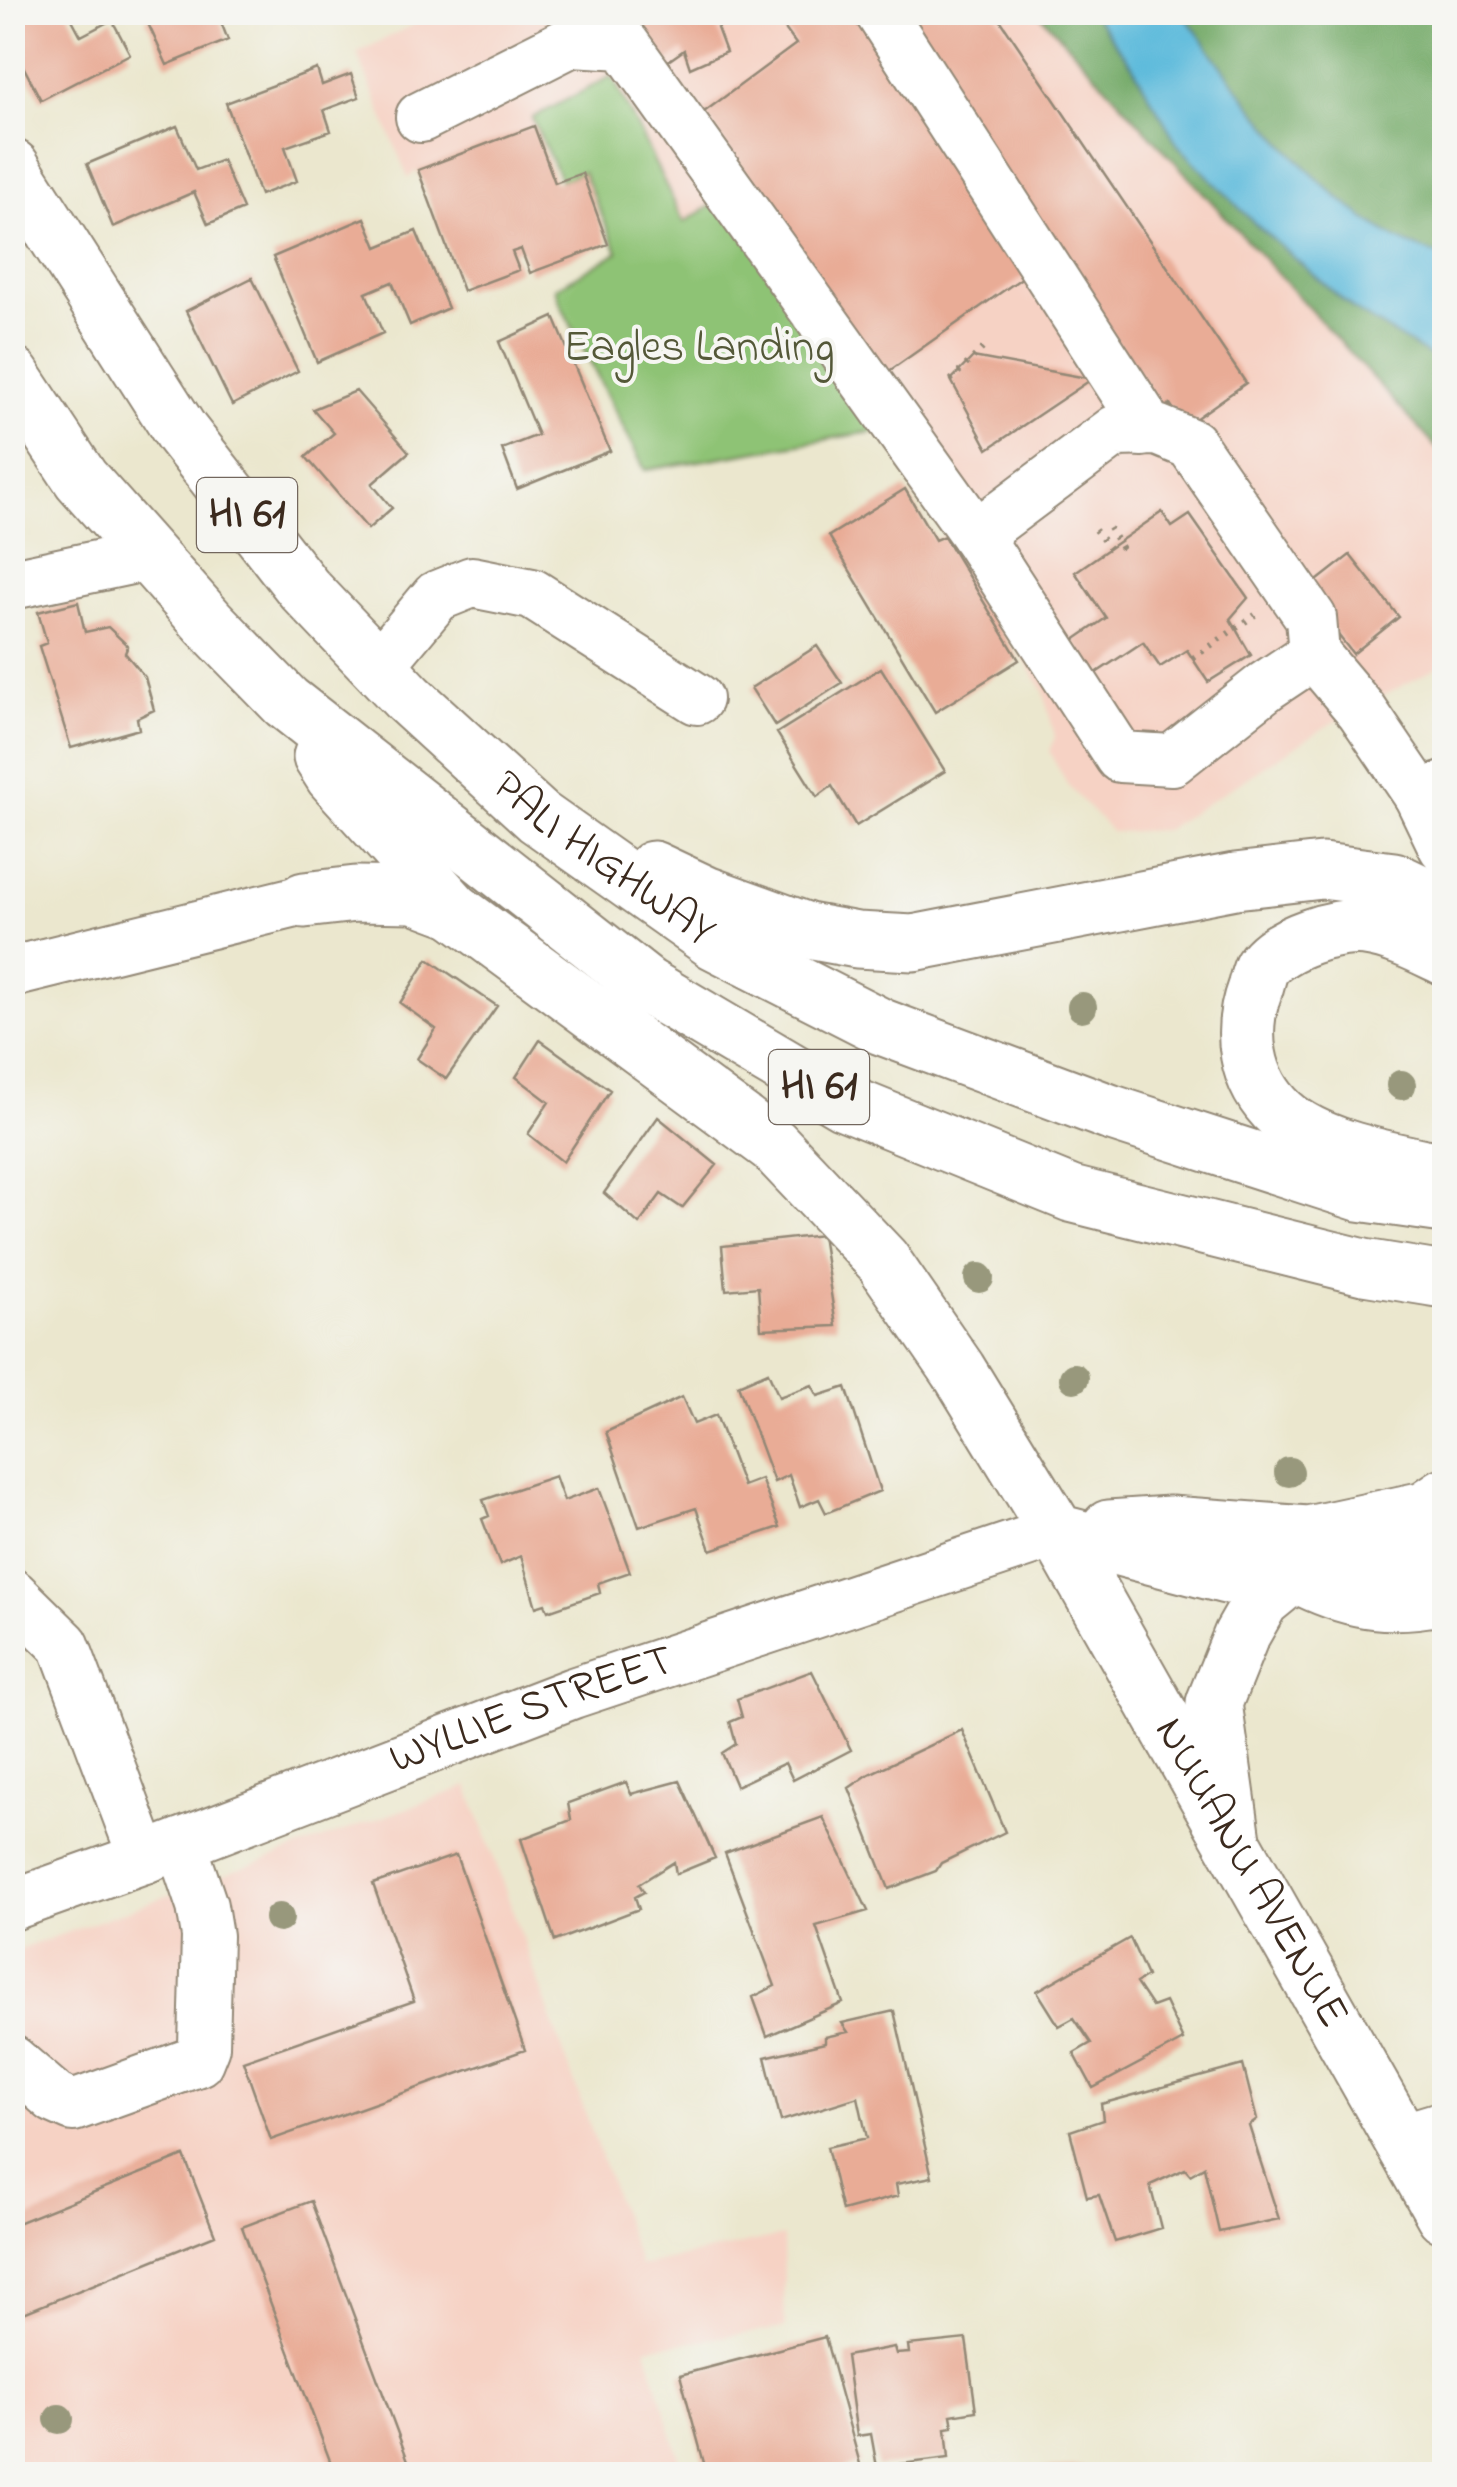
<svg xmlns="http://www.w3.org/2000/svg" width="1457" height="2487" font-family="'Indie Flower',sans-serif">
<rect width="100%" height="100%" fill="#f6f6f2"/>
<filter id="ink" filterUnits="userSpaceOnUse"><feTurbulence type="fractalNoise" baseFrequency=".01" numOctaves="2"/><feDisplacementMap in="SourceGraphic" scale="20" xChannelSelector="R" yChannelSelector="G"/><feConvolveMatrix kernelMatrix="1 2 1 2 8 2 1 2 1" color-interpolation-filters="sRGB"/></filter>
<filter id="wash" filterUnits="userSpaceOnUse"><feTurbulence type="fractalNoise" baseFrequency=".0048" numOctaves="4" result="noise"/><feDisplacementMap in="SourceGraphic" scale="40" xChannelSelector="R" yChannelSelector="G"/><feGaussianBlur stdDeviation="2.25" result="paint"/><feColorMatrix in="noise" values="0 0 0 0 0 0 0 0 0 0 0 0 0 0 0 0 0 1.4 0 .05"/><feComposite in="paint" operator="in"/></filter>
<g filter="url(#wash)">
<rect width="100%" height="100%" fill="#ebe7ce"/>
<path fill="#f6d2c4" d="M436 13H1039L1444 456 1443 664 1327 726 1165 830 1112 832 1068 786 1049 751 1055 737 1043 690 882 430 645 470 561 305 555 288 618 253 583 172 561 181 534 126 418 170 408 178 357 53Z
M468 1786 640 2266 783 2236 785 2328 646 2348 684 2474H13V1952Z"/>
<path fill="#8ec375" stroke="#64764a" stroke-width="2.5" d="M612 76 684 222 721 200 882 430 645 470 561 305 555 288 618 252 583 172 561 181 532 118Z"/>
<path fill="#72a966" stroke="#566a42" stroke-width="2.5" d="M1039 13H1444V456Z"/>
<path fill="#5ebbdc" stroke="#4c727d" stroke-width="2.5" d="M1092 13H1183C1242 94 1305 186 1394 237 1409 246 1428 251 1444 257V365L1353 309 1255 224 1178 145 1132 65Z"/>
<g id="blocks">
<path fill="#e9ac96" d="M12 12H68L81 36 112 20 130 54 41 100 12 45Z
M160 12H217L228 40 167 65 146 19Z
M615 12H742L717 28 726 52 690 68 684 50 654 71Z
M773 12H856L1033 270 882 376 704 112 796 44Z
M894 12H995L1246 383 1185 426 1170 404 1162 409Z
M317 69 322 85 351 74 359 97 324 110 331 131 285 147 297 181 260 195 226 103Z
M177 126 196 170 222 160 243 209 208 224 194 192 113 227 87 164Z
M534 126 555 183 582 173 608 244 530 273 521 249 512 252 519 270 463 291 418 170Z
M365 218 377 247 416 231 448 308 410 325 392 282 366 293 383 333 317 362 273 257Z
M252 278 298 371 232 405 186 311Z
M554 317 610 451 517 489 502 449 538 435 499 342Z
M973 357 1092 379 988 449 951 380Z
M356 391 409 452 372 484 392 508 368 529 306 457 334 433 313 409Z
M905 489 935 540 944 536 1019 660 935 712 829 536Z
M1162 512 1172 527 1190 515 1248 598 1230 619 1251 655 1208 682 1187 650 1160 667 1143 642 1096 673 1074 640 1106 618 1075 572Z
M1350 555 1399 617 1353 654 1304 591Z
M78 602 85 632 108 627 128 646 125 653 145 677 154 710 137 718 139 729 71 748 39 646 47 643 38 612Z
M817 646 842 683 775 726 751 688Z
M881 668 945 771 856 826 832 786 817 797 777 733Z
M428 959 497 1006 446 1079 417 1059 436 1029 400 1003Z
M540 1040 610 1090 563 1162 528 1134 549 1102 516 1077Z
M658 1117 717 1165 682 1208 661 1194 639 1224 604 1193Z
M822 1235 836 1326 761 1329 758 1287 726 1290 722 1246Z
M768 1372 779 1397 812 1385 818 1396 846 1387 880 1491 826 1513 819 1499 800 1507 789 1475 774 1482 738 1385Z
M682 1397 694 1424 716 1415 743 1486 761 1479 780 1527 711 1550 696 1508 639 1527 606 1432Z
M555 1476 564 1501 599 1488 630 1572 598 1583 600 1593 548 1611 545 1604 536 1607 521 1556 500 1565 482 1519 489 1516 483 1500Z
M812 1671 851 1750 793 1780 785 1763 736 1786 722 1753 736 1744 730 1722 742 1717 737 1699Z
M962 1730 1005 1832 941 1863 936 1871 889 1889 849 1788 869 1774Z
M680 1781 715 1858 676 1874 674 1862 639 1884 644 1892 635 1897 639 1909 555 1941 521 1839 571 1820 568 1803 626 1782 631 1794Z
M823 1817 868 1911 816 1926 843 2003 767 2036 753 1997 775 1986 725 1853Z
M456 1855 525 2050 271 2140 243 2061 414 2001 373 1884Z
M1130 1938 1147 1976 1136 1983 1152 2007 1165 2002 1183 2040 1093 2088 1074 2053 1091 2043 1074 2018 1059 2026 1037 1991Z
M894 2011 932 2177 896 2184 898 2196 842 2211 827 2147 867 2138 858 2097 781 2121 765 2057 825 2043V2037L848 2032 842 2023Z
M1243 2065 1257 2120 1249 2126 1279 2219 1219 2232 1204 2167 1190 2175 1185 2169 1150 2185 1161 2228 1115 2242 1099 2195 1087 2197 1070 2131 1103 2120 1101 2104Z
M184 2156 215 2235 14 2317 12 2225Z
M311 2201 413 2474H335L242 2227Z
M825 2337 860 2464 822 2474H707L680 2375Z
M966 2339 976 2411 951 2415 953 2427 946 2428 949 2458 877 2467 871 2434 857 2436 846 2356 894 2347 896 2354 909 2353 908 2345Z
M1084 2467 1086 2474H996V2471Z"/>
</g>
</g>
<g filter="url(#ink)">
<use href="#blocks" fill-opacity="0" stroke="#938876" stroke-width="2.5"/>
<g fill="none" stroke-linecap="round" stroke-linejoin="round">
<defs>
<g id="minor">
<path d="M880 12 1140 414 1141 431"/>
<path d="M421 117 572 41 624 44 976 535"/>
<path d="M12 584 149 555"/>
<path d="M1314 654 1311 618 1191 444 1157 430 1115 431 976 535 1120 757 1172 760 1266 686 1314 654 1362 711 1419 795"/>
<path d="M378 667 437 596 472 582 532 594 697 699"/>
<path d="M1444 787 1419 795 1444 847"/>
<path d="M12 972 304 900"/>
<path d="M12 1594 64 1645 144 1858"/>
<path id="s1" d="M12 1905 144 1858 573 1693 1057 1532"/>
<path d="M12 2061 55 2098 73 2106 198 2061 204 2046 207 1936 202 1906 181 1844"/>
<path d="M1401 2139 1444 2126"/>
</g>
<g id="major">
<path id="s2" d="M1057 1532 1444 2215"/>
</g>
<g id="highway">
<path id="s3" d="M12 167 181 432 304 589 409 699 538 817 715 942 882 1027 1109 1112 1359 1193 1444 1205"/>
<path d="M12 375 81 479 209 623 286 702 647 986 844 1102 1071 1194 1364 1267 1444 1280"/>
<path d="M321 757 333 776 454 910 773 1145 882 1260 958 1370 1057 1532 1226 1576 1317 1573 1444 1548"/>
<path d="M653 869 706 894 808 931 857 940 913 943 1235 881 1322 871 1394 880 1444 904"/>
<path d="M304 900 356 894 414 895 454 910"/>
<path d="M1444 957C1419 945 1394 932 1366 928 1338 924 1279 942 1262 967 1259 972 1257 982 1255 988 1239 1031 1245 1081 1281 1114 1319 1149 1394 1160 1444 1171"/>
<path d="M1109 1528 1170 1524 1308 1534 1425 1509 1444 1496"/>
<path d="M1307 1580C1355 1603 1393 1607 1444 1596"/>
<path d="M1233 1840 1214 1703 1241 1636 1261 1601 1294 1574"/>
</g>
</defs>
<use href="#minor" stroke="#938876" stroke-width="54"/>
<use href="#major" stroke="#938876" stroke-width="59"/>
<use href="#highway" stroke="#938876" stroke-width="59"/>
<path stroke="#938876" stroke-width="6" stroke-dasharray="2.5 8" stroke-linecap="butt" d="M951 380 983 348
M1109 528 1121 547 1118 543
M1095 530 1111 550
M1193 658 1255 615"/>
<use href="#minor" stroke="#fff" stroke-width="50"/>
<use href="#major" stroke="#fff" stroke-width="55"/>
<use href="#highway" stroke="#fff" stroke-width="55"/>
</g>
<g fill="#98987c">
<circle cx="1082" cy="1007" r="15"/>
<circle cx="1401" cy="1085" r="15"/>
<circle cx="979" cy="1278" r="15"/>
<circle cx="1074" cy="1378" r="15"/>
<circle cx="1289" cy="1472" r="15"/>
<circle cx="279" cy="1918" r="15"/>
<circle cx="59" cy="2419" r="15"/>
</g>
</g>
<g text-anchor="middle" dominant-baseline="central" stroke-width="8" stroke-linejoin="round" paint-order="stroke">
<g fill="#f6f6f2" stroke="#73675e" stroke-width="2.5">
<rect x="197" y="478" width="100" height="74" rx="8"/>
<rect x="769" y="1050" width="100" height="74" rx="8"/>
</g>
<g font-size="42" font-weight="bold" fill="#3b2a1e">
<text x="247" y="515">HI 61</text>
<text x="819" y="1087">HI 61</text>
</g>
<g font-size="45" fill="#545838" stroke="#f6f6f2">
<text x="699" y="349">Eagles Landing</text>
</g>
<g font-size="45" fill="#3b2a1e" stroke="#f6f6f2">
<text stroke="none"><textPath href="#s3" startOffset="918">PALI HIGHWAY</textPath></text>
<text stroke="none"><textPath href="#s1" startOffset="555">WYLLIE STREET</textPath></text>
<text stroke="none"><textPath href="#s2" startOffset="392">NUUANU AVENUE</textPath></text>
</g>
</g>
<rect width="1457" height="2487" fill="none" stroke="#f6f6f2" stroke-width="50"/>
</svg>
